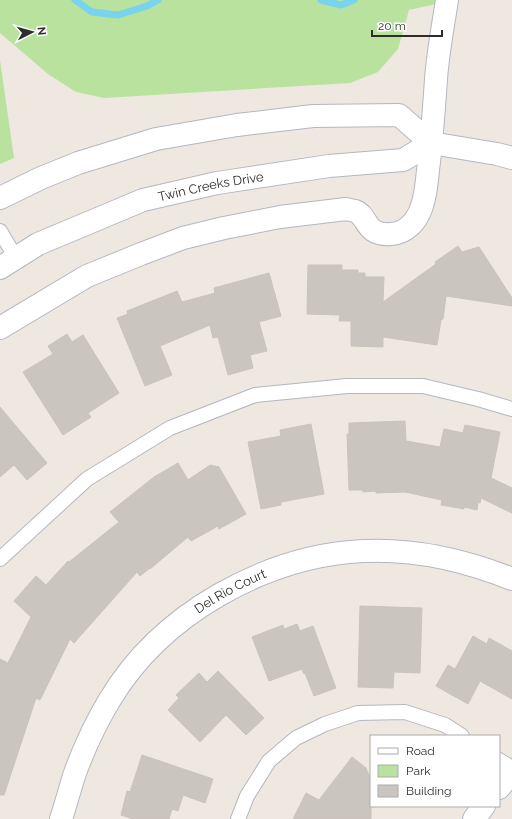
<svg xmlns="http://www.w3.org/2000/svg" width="512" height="819" font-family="Raleway,sans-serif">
<rect width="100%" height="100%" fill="#eee8e1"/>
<path fill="#b9e29f" d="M0 0H455L409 10 398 49 378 72 350 83 104 98 76 92 48 74 0 33Z
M0 60 14 158 0 164Z"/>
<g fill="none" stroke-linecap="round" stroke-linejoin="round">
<path stroke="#78d3ec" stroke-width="7" d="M75 0 92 12 118 15 147 6 158 0
M321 0 341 5 354 0"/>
</g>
<path fill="#cac6bf" stroke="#cac3ba" d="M458 246 462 252 479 247 512 298V306L446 296 443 319 441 320 437 345 383 337V347L351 346V321H339L340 315 307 314 308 265H342V270H358V273H365V277H384L383 302 436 264 435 262Z
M269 273 281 316 259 322 267 351 250 355 253 368 228 375 218 337 213 338 210 325 160 346 172 375 145 386 117 318 128 314 127 311 177 291 182 302 215 293 214 288Z
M67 334 72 342 83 335 119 393 88 413 91 417 63 435 23 372 53 354 48 346Z
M0 407 47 463 27 480 14 465 0 477Z
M405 421 406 441 440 447 444 429 463 433 465 425 500 432 491 478 512 488V513L481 498 480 503 478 502 477 510 464 507V509L441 505 442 500 405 492 376 493V491L363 492V490H349L347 434H349V423Z
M311 424 324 494 281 502V505L261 509 248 442 281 436 280 430Z
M178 463 188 480 210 465 219 467 246 514 219 529 218 526 191 541 188 537 150 569V568L140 576 137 572 74 643 70 639 40 700 36 698 4 795H0V659L8 663 31 617 14 601 36 576 46 585 68 561 69 562 119 522 110 512 154 477Z
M360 606 422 608 420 673 394 672 393 688 358 687Z
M297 624 300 631 313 626 336 688 314 696 305 673 304 674 302 669 269 681 252 637 283 625 284 629Z
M473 636 487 644 489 638 512 651V699L480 681 468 704 436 686 448 665 455 669Z
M218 671 264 718 246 735 226 715 200 742 168 710 179 698 176 695 199 673 207 682Z
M142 755 213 779 205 803 183 795 178 811 172 809 169 819H133L121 815 127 791 130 792Z
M352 757 366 768 371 780V819H293L306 793 319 800Z"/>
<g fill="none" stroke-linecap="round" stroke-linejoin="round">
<defs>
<path id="service" d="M0 231 16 258
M0 559 87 479 170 428 255 395 347 386H423L478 399 512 409
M499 760 512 768
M238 819 247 796 269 761 296 738 325 724 358 713 405 712 445 725 462 736"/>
<g id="minor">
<path d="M0 328 87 276 141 254 183 238 224 228 280 217 346 209C349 210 352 210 355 211 369 216 364 236 391 234 407 233 417 221 422 206 426 194 427 181 428 170 432 139 434 109 436 79 438 52 443 26 447 0"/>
<path d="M499 788 512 772"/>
<path id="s1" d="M61 819C66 804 70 788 75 773 83 751 97 721 109 701 135 657 174 621 219 595 315 540 410 538 512 579"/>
<path d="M474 819 484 806"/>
</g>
<g id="tertiary">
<path d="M0 198 41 178 78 163 156 139 237 125 313 116 399 115 431 143 497 154 512 158"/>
<path id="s2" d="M0 268 38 244 143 200 217 183 329 166 403 160 431 143"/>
</g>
</defs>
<use href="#service" stroke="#b4b7c0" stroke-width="16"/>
<use href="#minor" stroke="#b4b7c0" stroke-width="24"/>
<use href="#tertiary" stroke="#b4b7c0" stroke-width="24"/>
<use href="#service" stroke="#fff" stroke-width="14"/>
<use href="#minor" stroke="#fff" stroke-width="22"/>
<use href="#tertiary" stroke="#fff" stroke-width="22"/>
</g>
<g text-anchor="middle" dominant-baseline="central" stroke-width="3" stroke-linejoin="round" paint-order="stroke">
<g font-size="13" fill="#2d2d2d" stroke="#fff">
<text stroke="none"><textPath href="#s2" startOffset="228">Twin Creeks Drive</textPath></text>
<text stroke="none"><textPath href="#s1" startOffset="294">Del Rio Court</textPath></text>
</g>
</g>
<rect x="370" y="735" width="130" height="72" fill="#ffffff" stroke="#ababab"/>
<rect x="378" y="748" width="20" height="6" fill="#ffffff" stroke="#ababab"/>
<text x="406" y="755" font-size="12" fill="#2d2d2d">Road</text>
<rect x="378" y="765" width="20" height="12" fill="#b9e29f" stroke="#ababab"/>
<text x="406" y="775" font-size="12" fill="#2d2d2d">Park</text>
<rect x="378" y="785" width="20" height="12" fill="#cac6bf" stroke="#ababab"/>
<text x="406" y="795" font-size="12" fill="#2d2d2d">Building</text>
<g transform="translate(32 32) rotate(84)" stroke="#ffffff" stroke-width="3" paint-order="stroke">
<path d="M0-3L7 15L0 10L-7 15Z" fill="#2d2d2d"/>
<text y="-6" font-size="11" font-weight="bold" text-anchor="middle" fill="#2d2d2d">N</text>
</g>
<path d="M372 30v6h70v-6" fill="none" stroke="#2d2d2d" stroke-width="2"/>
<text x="378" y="30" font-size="12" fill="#2d2d2d" stroke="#ffffff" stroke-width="3" paint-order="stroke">20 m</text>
</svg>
